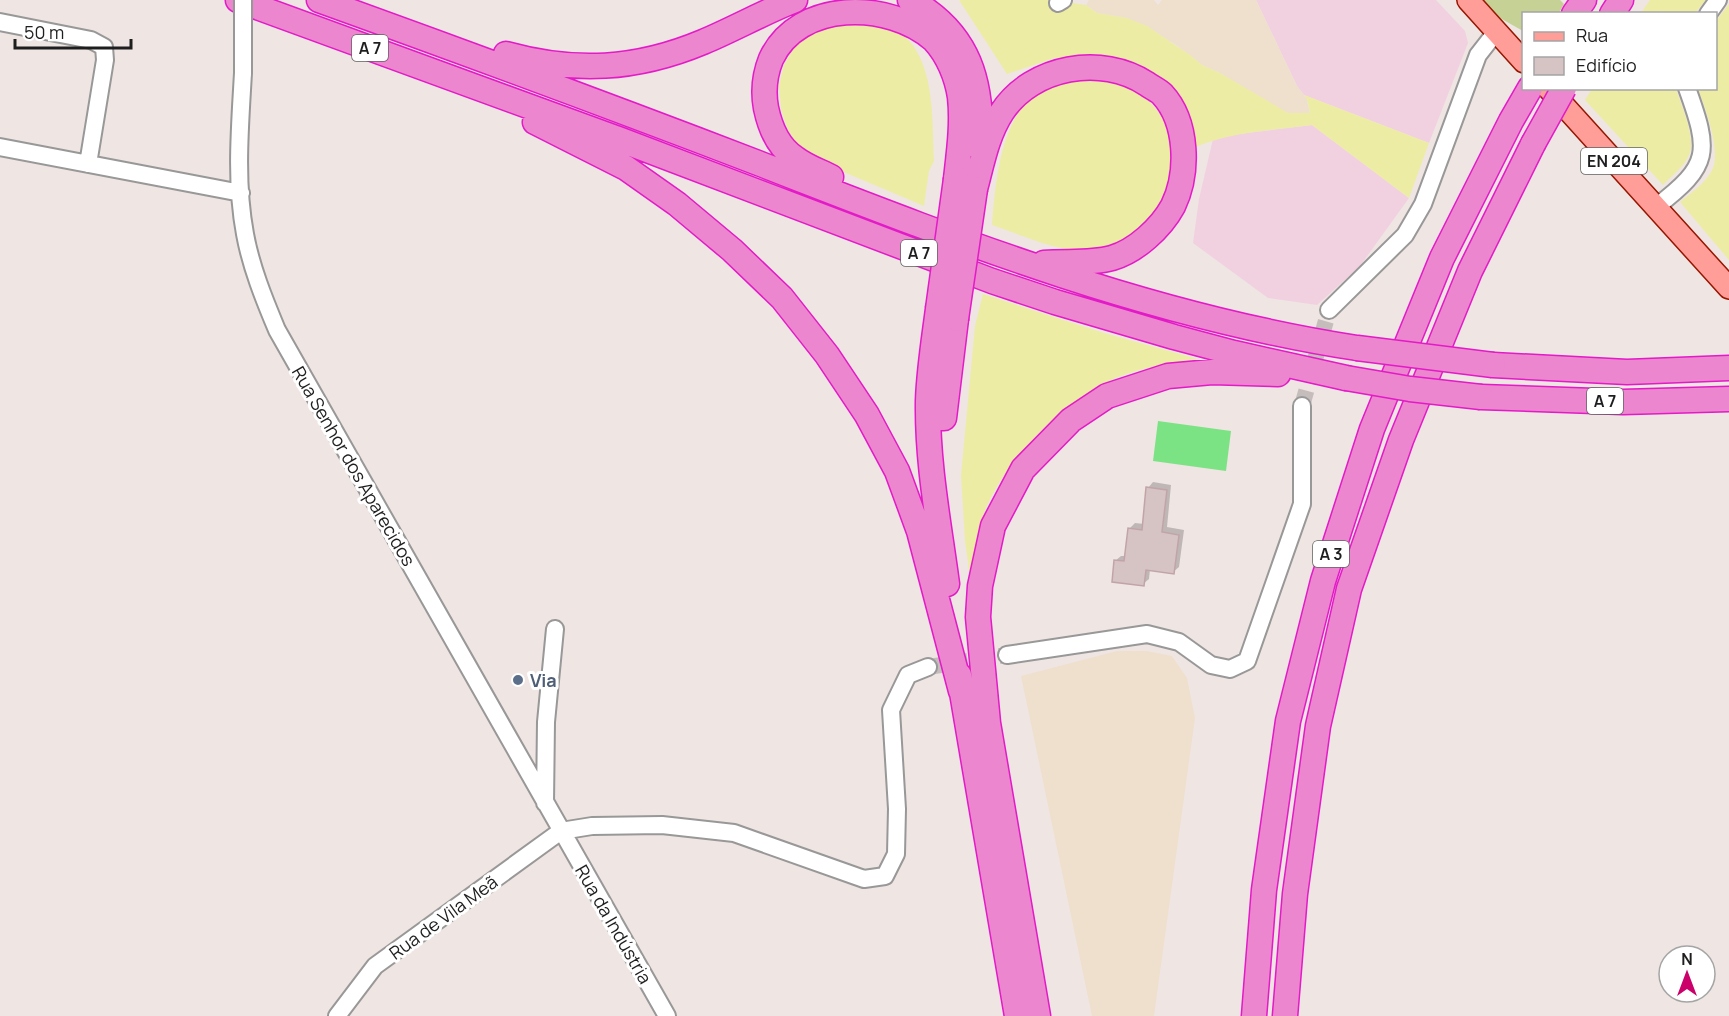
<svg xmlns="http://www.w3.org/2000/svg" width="1729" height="1016" font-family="Manrope,sans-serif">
<rect width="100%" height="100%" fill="#efe5e3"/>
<path fill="#f1d1e0" d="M1256 0H1436L1465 31 1468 43 1429 143 1304 95 1297 86Z
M1312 125 1409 198 1360 266 1317 305 1268 298 1193 243 1199 199 1213 139 1230 135Z"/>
<path fill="#efe0cd" d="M1089 0H1154L1158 5 1162 0H1256L1297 86 1307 99 1312 125 1230 135 1220 73 1202 65 1175 44 1127 18 1097 13 1086 5Z
M1117 651H1147L1172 656 1187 678 1195 718 1154 1016H1092L1021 676Z"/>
<path fill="#edeca5" d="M959 0H1052L1086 5 1097 13 1127 18 1147 26 1190 55 1202 65 1220 73 1288 113H1310L1307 99 1304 95 1429 143 1409 198 1312 125C1272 130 1230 132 1193 148L1170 95 1093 59 1055 58 1007 74Z
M1650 0H1706L1695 13H1641Z
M1729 4V260L1680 202C1691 193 1704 184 1711 172 1723 154 1705 107 1698 89L1716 88V21Z
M878 20C885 25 895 28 902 34 936 61 932 122 934 161L929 171 924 206 820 162 798 147 787 128 781 109 779 85 784 65 799 39 823 24Z
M1084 79C1103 80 1125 82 1141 94 1184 127 1180 186 1145 223 1136 232 1124 243 1112 246 1098 249 1079 252 1066 249 1042 245 1015 233 992 225 995 187 1000 120 1035 95 1050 85 1067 82 1084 79Z
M1592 89H1676C1681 104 1695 136 1690 152 1687 165 1671 176 1663 185L1585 100Z
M983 294 1104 333 1198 359C1169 363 1132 369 1105 383 1057 408 1001 465 983 516 975 538 973 561 971 584L965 541 961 475 975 326Z"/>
<path fill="#c6d195" d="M1483 0H1560L1564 4 1559 13 1524 14 1523 31 1500 18Z"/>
<path fill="#7ce385" d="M1158 421 1231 431 1226 471 1153 461Z"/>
<path fill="#0003" d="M1153 482 1171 485 1167 527 1184 530 1179 567 1173 572 1150 569 1149 579 1143 584 1115 561 1121 556H1126L1129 529 1135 523 1144 524 1148 488Z"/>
<path fill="#d6c3c4" stroke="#c2a4a7" stroke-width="1.5" d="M1146 487 1167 490 1162 532 1179 535 1174 574 1146 570 1144 586 1112 582 1114 560 1124 561 1128 528 1142 530Z"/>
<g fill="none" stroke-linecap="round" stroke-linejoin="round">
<path stroke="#c5bdbc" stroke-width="16" stroke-dasharray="16 8" stroke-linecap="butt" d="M1302 406 1329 310
M928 667 1007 655"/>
<defs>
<path id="minor" d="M1058 3 1063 0
M1708 14 1718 0
M0 22 91 40 104 47 105 60 88 164
M243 73C240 126 235 181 245 234 251 267 264 299 277 330L667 1016
M0 147 241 193
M1656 207C1711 165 1710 152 1687 88
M1329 310 1405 235 1423 204 1478 55 1496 32
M1007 655 1147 634 1179 642 1211 665 1230 669 1247 661 1302 504V406
M545 803 546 722 555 629
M337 1016 375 966 561 831 592 826 662 825 734 833 864 879 885 876 896 854 897 809 891 710 908 675 928 667"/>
<path id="major" d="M1468 0 1524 62
M1548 88 1729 288"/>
<path id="highway" d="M238 0 621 140 992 281 1055 302 1174 337 1234 353 1346 378
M319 0C466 53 612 107 758 163 954 239 1148 316 1357 348
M910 0C970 33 983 83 980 148
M1574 14 1584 0
M1612 14 1621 0
M506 54C575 73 636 70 703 42 734 29 764 12 795 0
M535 122 626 168 677 204 732 250 782 298 827 355 867 415 897 471 919 531 961 691
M831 177C819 171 805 166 795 158 778 147 770 127 766 108 763 92 765 74 771 59 798 0 889 0 934 40 948 55 957 77 960 97 963 124 959 152 956 179
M975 189C982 163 987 135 1002 112 1032 66 1102 54 1147 84 1151 87 1158 90 1162 94 1188 122 1189 173 1173 206 1161 228 1136 251 1112 258 1090 264 1067 261 1044 263
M938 309C934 340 929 370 928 401 927 463 939 524 947 584
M1493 365 1627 372 1729 368
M1481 397 1623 402 1729 399
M944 418 956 319
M959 675 1017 1016
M1038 1016 988 723 978 617 980 586 993 526 1023 469 1071 420 1107 396 1168 376 1212 372 1278 374
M1254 1016 1264 890 1288 721 1323 581 1372 429 1442 258 1511 121 1530 88
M1285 1016 1295 894 1318 726 1349 589 1401 440 1470 271 1533 144"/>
</defs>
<use href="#minor" stroke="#989898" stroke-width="20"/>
<use href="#major" stroke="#971600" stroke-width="24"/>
<use href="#highway" stroke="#e31ac8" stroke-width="27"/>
<use href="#minor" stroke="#fff" stroke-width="16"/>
<use href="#major" stroke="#ff9d98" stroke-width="21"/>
<use href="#highway" stroke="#ec86ce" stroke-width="24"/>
<defs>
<path id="minor-bridge" d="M243 73V0"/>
<path id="highway-bridge" d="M1533 144 1564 88
M938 309 956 179
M956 319 975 189
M1357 348 1493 365
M1346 378 1410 389 1481 397"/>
</defs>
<use href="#minor-bridge" stroke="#989898" stroke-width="20" stroke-linecap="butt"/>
<use href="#highway-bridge" stroke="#e31ac8" stroke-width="27" stroke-linecap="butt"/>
<use href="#minor-bridge" stroke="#fff" stroke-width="16"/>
<use href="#highway-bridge" stroke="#ec86ce" stroke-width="24"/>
</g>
<circle fill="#5c6f8a" stroke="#fff" stroke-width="2" cx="518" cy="680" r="6"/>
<g text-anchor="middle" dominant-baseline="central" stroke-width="6" stroke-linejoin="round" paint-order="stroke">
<g fill="#fff" stroke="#626262" stroke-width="1.5">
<rect x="352" y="35" width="36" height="26" rx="4.5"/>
<rect x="1581" y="148" width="66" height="26" rx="4.5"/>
<rect x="901" y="240" width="36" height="26" rx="4.5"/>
<rect x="1587" y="388" width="36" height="26" rx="4.5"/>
<rect x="1313" y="541" width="36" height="26" rx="4.5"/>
</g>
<g font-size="16" font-weight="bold" fill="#1e1e1e">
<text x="370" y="48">A 7</text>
<text x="1614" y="161">EN 204</text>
<text x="919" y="253">A 7</text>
<text x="1605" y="401">A 7</text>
<text x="1331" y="554">A 3</text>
</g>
<g font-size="18" fill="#1e1e1e" stroke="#fff">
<text transform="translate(354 466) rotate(60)">Rua Senhor dos Aparecidos</text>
<text transform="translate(443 917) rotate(-36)">Rua de Vila Meã</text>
<text transform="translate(614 924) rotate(60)">Rua da Indústria</text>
</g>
<g font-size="18" font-weight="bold" fill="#4e5e75" stroke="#fff" text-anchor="start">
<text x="530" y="680">Via</text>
</g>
</g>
<rect x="1522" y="12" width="195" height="78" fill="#ffffff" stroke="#a5a5a5" stroke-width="1.5"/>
<rect x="1534" y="32" width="30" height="9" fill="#ff9d98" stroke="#a5a5a5" stroke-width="1.5"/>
<text x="1576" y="42" font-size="18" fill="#1e1e1e">Rua</text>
<rect x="1534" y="57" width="30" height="18" fill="#d6c3c4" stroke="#a5a5a5" stroke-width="1.5"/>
<text x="1576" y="72" font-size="18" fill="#1e1e1e">Edifício</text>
<g transform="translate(1687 974)"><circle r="28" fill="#ffffff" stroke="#a5a5a5" stroke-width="1.5"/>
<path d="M0-4.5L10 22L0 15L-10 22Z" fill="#cb006a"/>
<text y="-9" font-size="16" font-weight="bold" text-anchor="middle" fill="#1e1e1e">N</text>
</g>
<path d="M15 39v9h116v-9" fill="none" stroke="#1e1e1e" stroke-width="3"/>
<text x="24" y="39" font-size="18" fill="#1e1e1e" stroke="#ffffff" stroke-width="4.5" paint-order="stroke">50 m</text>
</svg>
